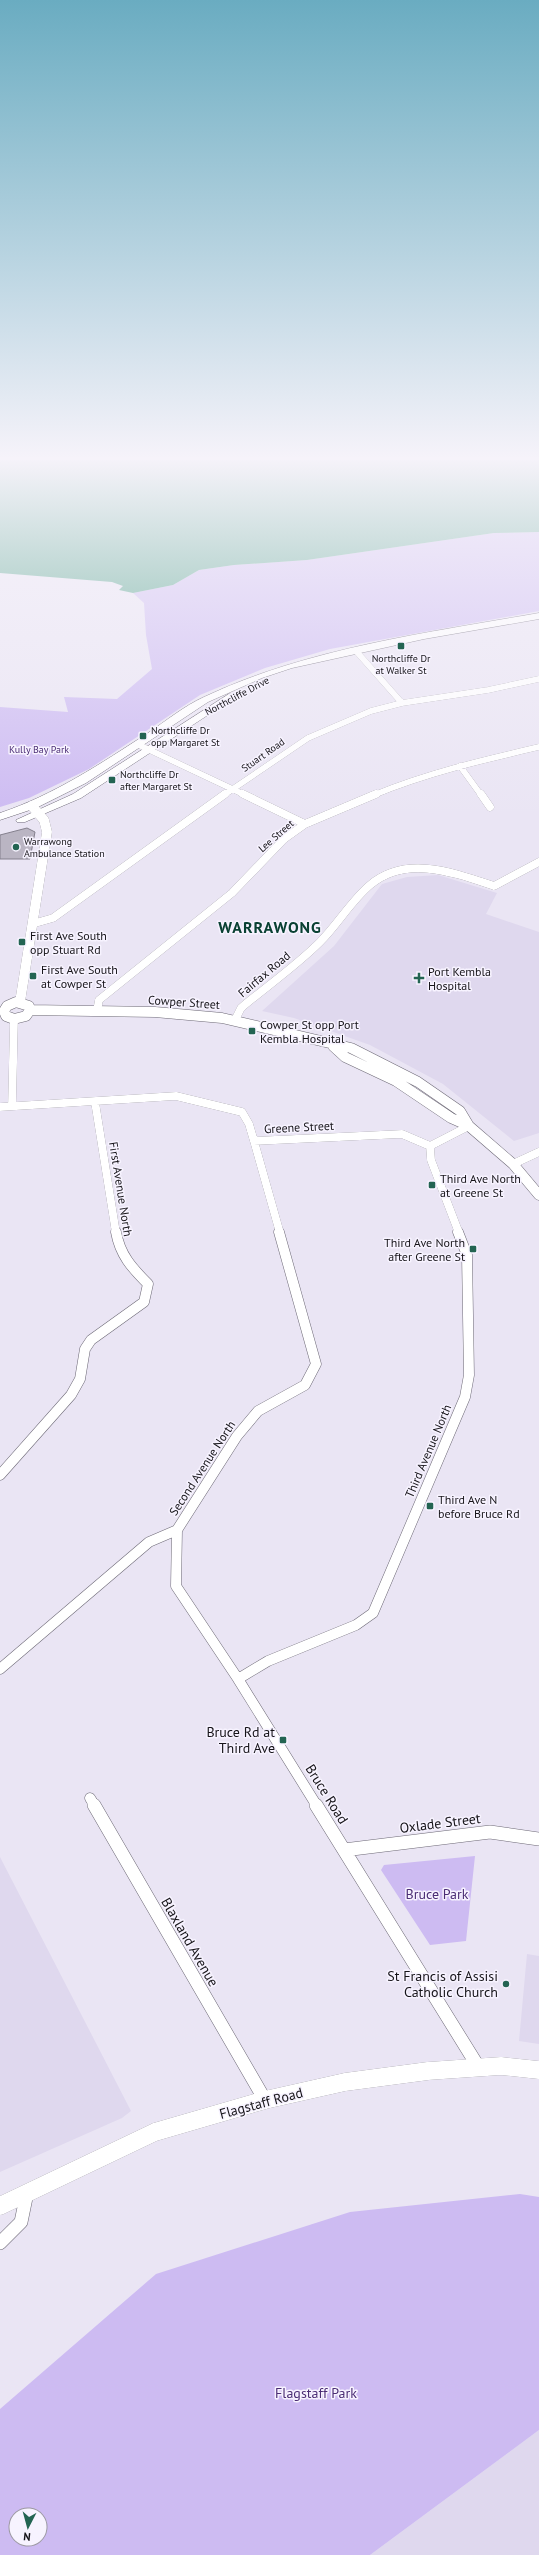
<svg xmlns="http://www.w3.org/2000/svg" width="539" height="2555" font-family="'PT Sans',sans-serif">
<rect width="100%" height="100%" fill="#eae5f4"/>
<path fill="#dfd8ee" d="M438 875 497 893 486 914 539 932V1133L514 1141 443 1084 370 1045 294 1018 262 1011 334 946 382 884 407 877Z
M0 1857 131 2111 122 2118 0 2172Z
M527 1954 539 1956V2044L519 2041Z
M539 2430V2555H370Z"/>
<path fill="#cdbbf2" fill-rule="evenodd" d="M539 532V611L330 649 265 668 200 695 89 769 29 798 0 807V707L68 712 64 697 117 699 152 669 146 635 144 603 133 593 173 585 199 570 234 565 307 560 494 533Z
M475 1856 466 1941 430 1945 381 1870 384 1865Z
M520 2194 539 2197V2430L370 2555H0V2409L156 2274 350 2212ZM16 2515H40V2539H16Z"/>
<path fill="#4da087" d="M0 460H539V532L494 533 307 560 234 565 199 570 173 585 133 593 119 590 123 586 112 582 0 573Z"/>
<path fill="#bab5c3" stroke="#84808d" d="M27 828 35 832 30 859H0V835Z"/>
<g fill="none" stroke-linecap="round" stroke-linejoin="round">
<defs>
<path id="minor-far3" d="M356 651 402 703
M139 745 245 795
M460 766 481 795
M224 795 308 738 371 711 402 703 488 690 539 679
M374 795C427 773 483 760 539 747"/>
<path id="minor-far2" d="M243 794 305 824
M481 794 490 807
M32 924 53 918 225 794
M97 1011 99 1000 232 893 284 839 305 824 376 794
M235 1020 241 1008C267 986 296 966 320 942 338 924 351 901 370 885 406 854 455 873 494 886L539 862
M95 1102 116 1233
M12 1106 14 1019
M0 1107 176 1096 242 1112 249 1124 254 1141 402 1134 430 1146 469 1126
M254 1141 280 1233
M430 1146 431 1160 459 1233
M513 1164 539 1152"/>
<path id="minor-far1" d="M0 1475 71 1395 80 1379 85 1349 91 1340 144 1302 148 1284C132 1268 120 1255 116 1232
M177 1530 176 1586 238 1679 317 1806
M0 1669 149 1542 177 1530 237 1436 258 1411 305 1385 316 1364 279 1232
M238 1679 268 1661 356 1625 373 1613 465 1397 469 1375 467 1255 458 1232
M90 1798 95 1806"/>
<path id="minor" d="M94 1805 265 2100
M316 1805 479 2068
M344 1850 490 1832 539 1839
M0 2243 21 2222 27 2193"/>
<path id="tertiary" d="M20 1002 47 832 44 820 32 806"/>
<path id="secondary-far1" d="M16 1002 29 1006 30 1010 26 1016 14 1019 6 1016 4 1011 7 1006Z
M30 1010 155 1012 222 1018 351 1048 418 1082 460 1111 469 1126
M333 1046 345 1057 396 1081 451 1118 469 1126 513 1164 539 1195"/>
<path id="secondary" d="M0 2206 155 2132 265 2100 345 2082 428 2071 501 2066 539 2070"/>
<path id="primary" d="M539 613V619L424 639 292 668 262 678 208 702 86 783 36 808 0 820V813C54 795 100 764 148 733 166 721 184 706 204 697 308 648 426 633 539 613Z
M229 694 237 696 81 798 25 822H17L16 820 73 794Z"/>
</defs>
<use href="#minor-far3" stroke="#6d6976" stroke-width="6"/>
<use href="#minor-far2" stroke="#6d6976" stroke-width="8"/>
<use href="#minor-far1" stroke="#6d6976" stroke-width="11"/>
<use href="#minor" stroke="#6d6976" stroke-width="14"/>
<use href="#tertiary" stroke="#6d6976" stroke-width="10"/>
<use href="#secondary-far1" stroke="#6d6976" stroke-width="11"/>
<use href="#secondary" stroke="#6d6976" stroke-width="18"/>
<use href="#primary" stroke="#6d6976" stroke-width="1"/>
<use href="#minor-far3" stroke="#fff" stroke-width="6"/>
<use href="#minor-far2" stroke="#fff" stroke-width="8"/>
<use href="#minor-far1" stroke="#fff" stroke-width="10"/>
<use href="#minor" stroke="#fff" stroke-width="13"/>
<use href="#tertiary" stroke="#fff" stroke-width="10"/>
<use href="#secondary-far1" stroke="#fff" stroke-width="10"/>
<use href="#secondary" stroke="#fff" stroke-width="18"/>
<use href="#primary" fill="#fff" fill-rule="evenodd"/>
</g>
<linearGradient id="sky" x2="0" y2="1"><stop stop-color="#6aacc1"/><stop offset="0.56" stop-color="#f6f3fa"/><stop offset="1" stop-color="#f6f3fa" stop-opacity="0"/></linearGradient>
<rect width="539" height="818" fill="url(#sky)"/>
<g fill="#236452" stroke="#f7f3ff" stroke-width="1.5">
<rect x="397" y="642" width="8" height="8" rx="2"/>
<rect x="139" y="732" width="8" height="8" rx="2"/>
<rect x="108" y="776" width="8" height="8" rx="2"/>
<circle cx="16" cy="847" r="4"/>
<rect x="18" y="938" width="8" height="8" rx="2"/>
<rect x="29" y="972" width="8" height="8" rx="2"/>
<path d="M417 972h4v4h4v4h-4v4h-4v-4h-4v-4h4z"/>
<rect x="248" y="1027" width="8" height="8" rx="2"/>
<rect x="428" y="1181" width="8" height="8" rx="2"/>
<rect x="469" y="1245" width="8" height="8" rx="2"/>
<rect x="426" y="1502" width="8" height="8" rx="2"/>
<rect x="279" y="1736" width="8" height="8" rx="2"/>
<circle cx="506" cy="1984" r="4"/>
</g>
<g text-anchor="middle" dominant-baseline="central" stroke-width="3" stroke-linejoin="round" paint-order="stroke">
<g font-size="10" fill="#161419" stroke="#f7f3ff" text-anchor="start">
<text x="401" y="658" text-anchor="middle">Northcliffe Dr<tspan x="401" dy="12">at Walker St</tspan></text>
<text x="151" y="730">Northcliffe Dr<tspan x="151" dy="12">opp Margaret St</tspan></text>
<text x="120" y="774">Northcliffe Dr<tspan x="120" dy="12">after Margaret St</tspan></text>
<text x="24" y="841">Warrawong<tspan x="24" dy="12">Ambulance Station</tspan></text>
</g>
<g font-size="10" fill="#161419" stroke="#f7f3ff">
<text transform="translate(237 696) rotate(-28)">Northcliffe Drive</text>
<text transform="translate(263 755) rotate(-35)">Stuart Road</text>
<text transform="translate(276 836) rotate(-41)">Lee Street</text>
</g>
<g font-size="10" fill="#4b2d75" stroke="#f7f3ff">
<text x="39" y="749">Kully Bay Park</text>
</g>
<g font-size="12" fill="#161419" stroke="#f7f3ff" text-anchor="start">
<text x="30" y="935">First Ave South<tspan x="30" dy="14">opp Stuart Rd</tspan></text>
<text x="41" y="969">First Ave South<tspan x="41" dy="14">at Cowper St</tspan></text>
<text x="428" y="971">Port Kembla<tspan x="428" dy="14">Hospital</tspan></text>
<text x="260" y="1024">Cowper St opp Port<tspan x="260" dy="14">Kembla Hospital</tspan></text>
<text x="440" y="1178">Third Ave North<tspan x="440" dy="14">at Greene St</tspan></text>
<text x="465" y="1242" text-anchor="end">Third Ave North<tspan x="465" dy="14">after Greene St</tspan></text>
<text x="438" y="1499">Third Ave N<tspan x="438" dy="14">before Bruce Rd</tspan></text>
</g>
<g font-size="12" fill="#161419" stroke="#f7f3ff">
<text transform="translate(264 974) rotate(-40)">Fairfax Road</text>
<text transform="translate(184 1002) rotate(4)">Cowper Street</text>
<text transform="translate(299 1127) rotate(-3)">Greene Street</text>
<text transform="translate(121 1189) rotate(81)">First Avenue North</text>
<text transform="translate(428 1451) rotate(-67)">Third Avenue North</text>
<text transform="translate(202 1468) rotate(-57)">Second Avenue North</text>
</g>
<g font-size="14" fill="#161419" stroke="#f7f3ff" text-anchor="end">
<text x="275" y="1732">Bruce Rd at<tspan x="275" dy="16">Third Ave</tspan></text>
<text x="498" y="1976">St Francis of Assisi<tspan x="498" dy="16">Catholic Church</tspan></text>
</g>
<g font-size="14" fill="#161419" stroke="#f7f3ff">
<text transform="translate(327 1794) rotate(58)">Bruce Road</text>
<text transform="translate(440 1823) rotate(-7)">Oxlade Street</text>
<text transform="translate(190 1942) rotate(60)">Blaxland Avenue</text>
<text transform="translate(261 2103) rotate(-15)">Flagstaff Road</text>
</g>
<g font-size="14" fill="#4b2d75" stroke="#f7f3ff">
<text x="437" y="1894">Bruce Park</text>
<text x="316" y="2393">Flagstaff Park</text>
</g>
<g font-size="16" font-weight="bold" letter-spacing="1" fill="#0a4133" stroke="#f7f3ff">
<text x="270" y="927">WARRAWONG</text>
</g>
</g>
<g transform="translate(28 2527) rotate(186)"><circle r="19" fill="#f7f3ff" stroke="#9d9aa3"/>
<path d="M0-3L7 15L0 10L-7 15Z" fill="#236452"/>
<text y="-6" font-size="11" font-weight="bold" text-anchor="middle" fill="#161419">N</text>
</g>
</svg>
